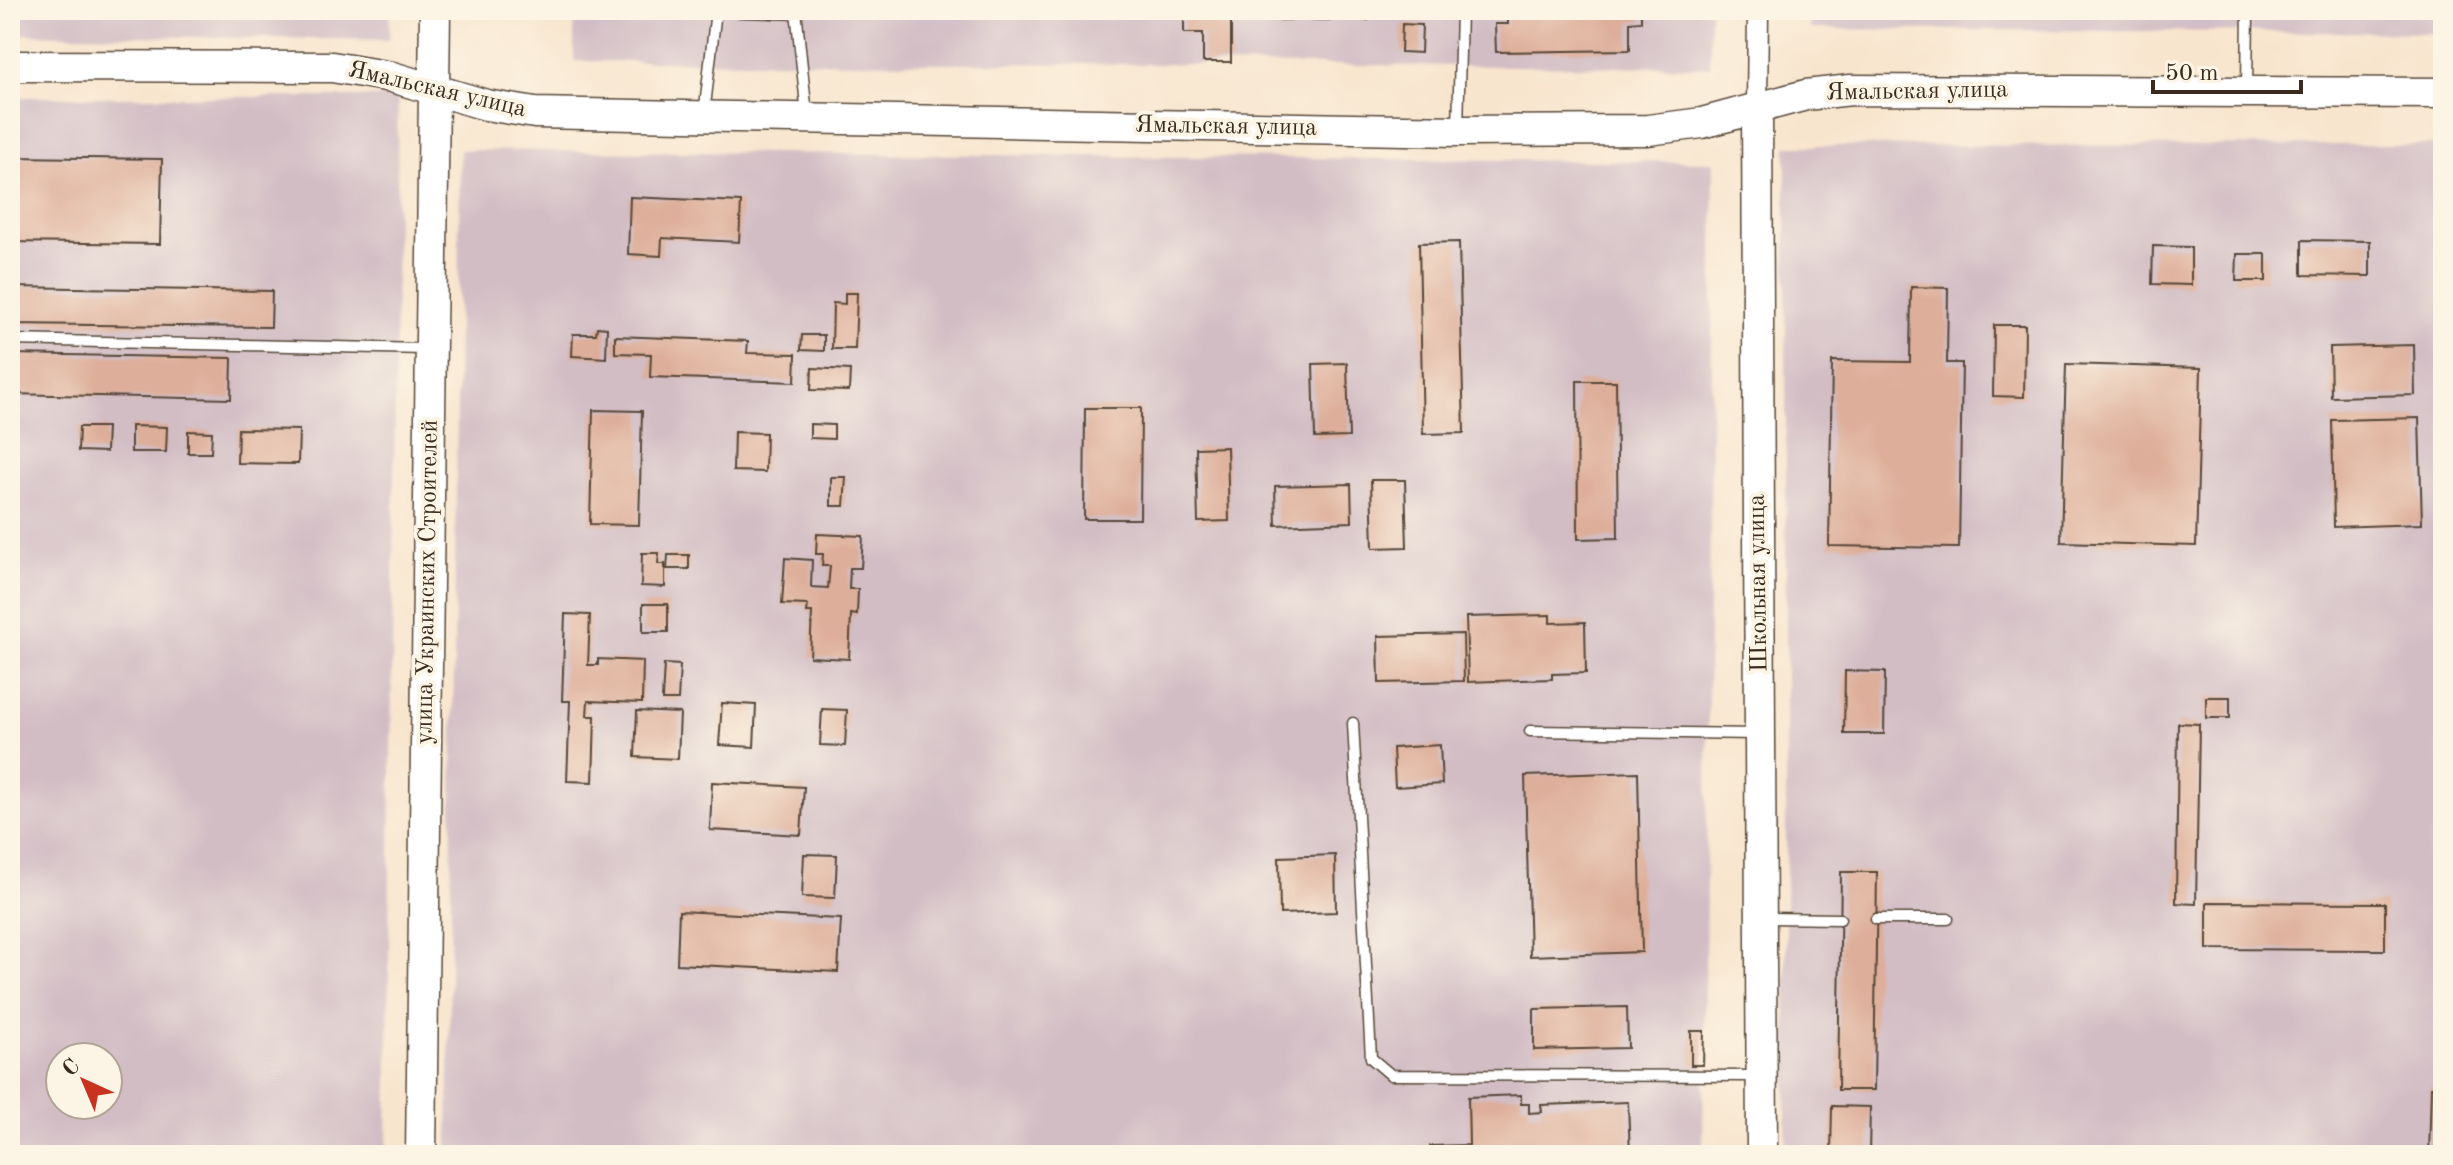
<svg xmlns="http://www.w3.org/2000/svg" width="2453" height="1165" font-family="'Old Standard TT',serif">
<rect width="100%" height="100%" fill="#fcf5e5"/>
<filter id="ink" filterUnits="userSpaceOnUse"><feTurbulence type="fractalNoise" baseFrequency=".0125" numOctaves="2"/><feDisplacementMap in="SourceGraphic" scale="16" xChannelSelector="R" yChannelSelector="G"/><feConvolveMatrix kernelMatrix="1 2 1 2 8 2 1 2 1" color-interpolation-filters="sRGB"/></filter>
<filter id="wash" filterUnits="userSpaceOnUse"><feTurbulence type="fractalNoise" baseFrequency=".006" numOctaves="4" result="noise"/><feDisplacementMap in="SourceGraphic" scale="32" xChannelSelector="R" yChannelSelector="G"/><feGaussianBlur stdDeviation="1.8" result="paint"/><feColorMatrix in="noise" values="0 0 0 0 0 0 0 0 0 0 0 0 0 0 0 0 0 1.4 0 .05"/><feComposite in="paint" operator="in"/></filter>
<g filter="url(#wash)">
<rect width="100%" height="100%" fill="#f8e5ce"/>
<path fill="#d2bdc5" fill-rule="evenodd" d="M10 10H390L389 40 10 34Z
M574 10H1710V67L574 61Z
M1810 10H2443V33L1810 29Z
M10 97H398L387 1155H10ZM60 1057H108V1105H60Z
M2443 145V1155H1786V146Z
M460 150 1714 162 1703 1155H448Z"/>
<g id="blocks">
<path fill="#ddae9a" d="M1184 10H1368V20H1231V62H1203V33H1184Z
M1508 10H1641V21L1630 22V50L1496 52 1495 24H1508Z
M1402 24 1422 25 1421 53 1401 52Z
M10 157 162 159 160 244 10 242Z
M630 197 741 202 739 242 662 238 661 256 628 254Z
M2302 240 2370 241V276L2302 275Z
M1459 242 1464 433 1423 434 1419 243Z
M2153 246 2191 247V285L2152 284Z
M2237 254H2266V281H2236Z
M10 287 272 291 271 327 10 324Z
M1911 287 1948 288 1947 363H1962L1959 548 1829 546 1832 361 1910 362Z
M845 293H857L855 349H832L833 303 845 304Z
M1994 325H2025L2024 397 1993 396Z
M597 327 607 328 606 358 572 356 573 334H596Z
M802 335H824V351L801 350Z
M615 336 748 341 747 353 796 354 795 382 650 377 651 354 615 353Z
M2414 345 2415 395 2331 397 2330 347Z
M10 354 232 358 231 399 10 394Z
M1347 363 1349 437 1315 438 1313 364Z
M2066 364 2201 368 2196 546 2061 542Z
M812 368 850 370 849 391 811 390Z
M1577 381H1616L1618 538 1578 539Z
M1085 408H1141L1140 519H1084Z
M593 410 642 411 639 525 590 524Z
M2419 418 2422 524 2334 527 2332 420Z
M810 424 834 425V439L810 438Z
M131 426 167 427 166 452H131Z
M79 427H107L106 452 78 451Z
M238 429 299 430 298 464 237 463Z
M188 431 212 432 211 453H188Z
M734 432 766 433 765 472 733 471Z
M1227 447 1229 521 1198 522 1196 448Z
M831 477H846L844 506H831Z
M1371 480H1405L1407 547 1373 548Z
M1351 484 1352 522 1276 525 1275 486Z
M817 534 863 536 861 568H850L849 589H858L857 615 851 614 849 659 810 657 812 612H807L808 605 782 604 785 558 812 560 811 587 828 588 830 566H822L823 554H816Z
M642 553H659L658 564H665V587L641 586Z
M668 555H689V569H667Z
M643 604H668V632H643Z
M565 614 590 615 588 665H598V659L643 661 642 703 588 701 587 716H595L593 782 567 781 570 701H562Z
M1550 615V623L1585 622 1586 673 1552 674V679L1468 682 1466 617Z
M1463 634 1464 681 1379 683 1378 636Z
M664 664 680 665 678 700H662Z
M1845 671 1885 672 1884 734H1844Z
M2206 697H2230V718H2206Z
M722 703 756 705 754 747 719 745Z
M822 709 847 710 845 746 820 745Z
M637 711 680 713 678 759 635 757Z
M2178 723 2199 724 2196 904 2176 903Z
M1440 745 1442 784 1395 787 1393 748Z
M1638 772 1642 952 1530 956 1525 776Z
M712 782 804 787 801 835 710 830Z
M804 854 837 855 835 898 802 897Z
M1335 855 1336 912 1280 914 1279 857Z
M1841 872H1877L1874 1090H1838Z
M2207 902 2385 903V950L2207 949Z
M679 911 841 919 838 972 677 964Z
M1627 1007 1628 1048 1534 1050V1009Z
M1691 1031H1704L1703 1065H1691Z
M2431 1087 2443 1088V1155H2429Z
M1521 1095V1104H1529V1113L1542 1112 1541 1105 1628 1102 1630 1155H1430V1146L1469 1145 1468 1097Z
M1832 1106 1870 1107 1869 1155H1831Z"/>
</g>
</g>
<g filter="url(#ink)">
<use href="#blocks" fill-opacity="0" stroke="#574638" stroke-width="2"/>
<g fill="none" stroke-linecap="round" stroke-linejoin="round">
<defs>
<path id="lane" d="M796 10 807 115
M716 11 797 14
M2247 88 2248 10
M704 115 716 10
M1458 129 1461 10
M10 340 424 349
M1353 723 1371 1058 1391 1075 1759 1076
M1530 731 1758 734
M1764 918 1840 919
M1876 919H1948"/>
<path id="street" d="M1757 109 1758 10"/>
<path id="secondary" d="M10 66 332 67 392 77 486 105 535 113 1458 131 1648 130 1702 123 1806 95 1851 90 2443 93
M1757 109 1762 1155
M421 1155 435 10"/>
</defs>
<use href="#lane" stroke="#574638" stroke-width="13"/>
<use href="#street" stroke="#574638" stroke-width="23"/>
<use href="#secondary" stroke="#574638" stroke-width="33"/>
<use href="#lane" stroke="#fff" stroke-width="10"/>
<use href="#street" stroke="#fff" stroke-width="20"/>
<use href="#secondary" stroke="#fff" stroke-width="30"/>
</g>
</g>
<g text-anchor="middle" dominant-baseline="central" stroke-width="8" stroke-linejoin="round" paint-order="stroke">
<g font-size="24" fill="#3b2a1e" stroke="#fcf5e5">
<text transform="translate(437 90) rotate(13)">Ямальская улица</text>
<text transform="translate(1917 92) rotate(-1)">Ямальская улица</text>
<text transform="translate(1226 127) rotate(1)">Ямальская улица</text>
<text transform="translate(428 582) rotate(-89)">улица Украинских Строителей</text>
<text transform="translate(1759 583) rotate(-91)">Школьная улица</text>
</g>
</g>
<rect width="2453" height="1165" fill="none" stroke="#fcf5e5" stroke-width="40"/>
<g transform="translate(84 1081) rotate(316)"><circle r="38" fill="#fcf5e5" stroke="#afa495" stroke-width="2"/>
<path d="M0-6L14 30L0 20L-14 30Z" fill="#c8321e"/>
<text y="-12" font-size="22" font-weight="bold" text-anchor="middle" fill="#3b2a1e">С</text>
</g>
<path d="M2153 80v12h148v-12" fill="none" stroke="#3b2a1e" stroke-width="4"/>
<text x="2165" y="80" font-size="24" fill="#3b2a1e" stroke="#fcf5e5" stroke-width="6" paint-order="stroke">50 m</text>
</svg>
